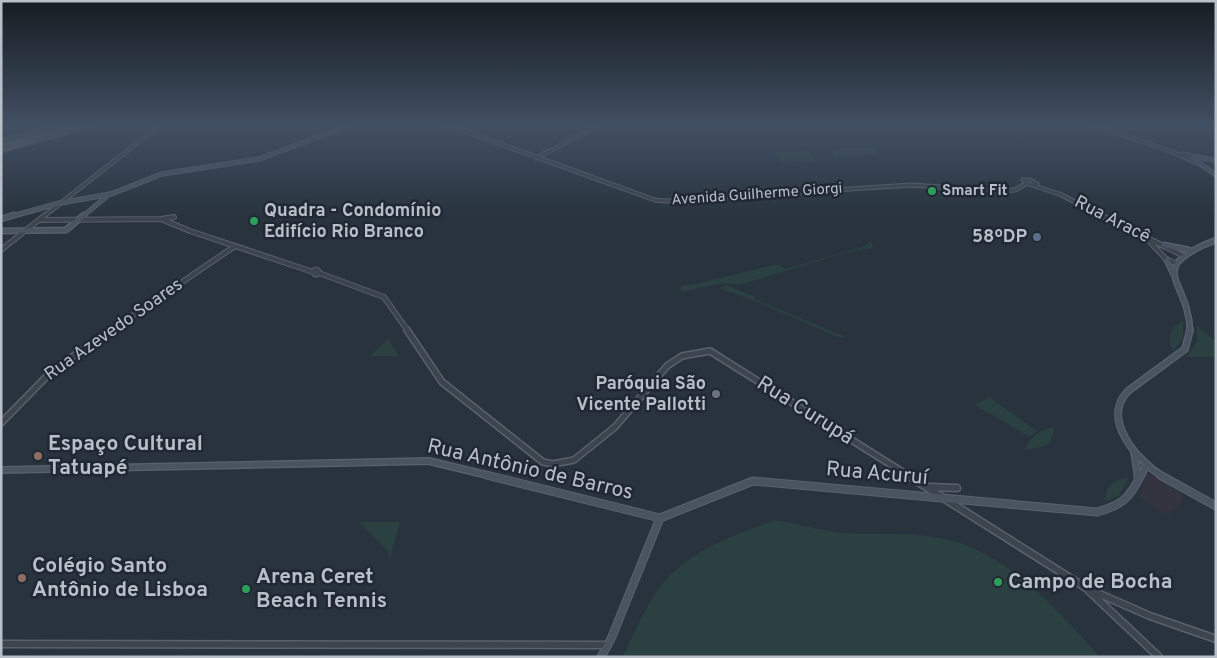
<svg xmlns="http://www.w3.org/2000/svg" width="1217" height="658" font-family="Overpass,sans-serif">
<rect width="100%" height="100%" fill="#28333e"/>
<path fill="#343340" d="M1149 473 1183 495 1179 507 1166 516 1139 496 1144 483 1145 475Z"/>
<path fill="#2b4040" d="M872 147 880 154 836 157 829 149Z
M808 151 816 161 781 163 773 153Z
M871 240 873 248 845 253 739 285 723 283 681 292V286L699 283 773 265H780L785 269 863 247Z
M727 285 755 297 754 299 846 337H838L760 303 719 288Z
M1183 321V338L1173 351C1167 337 1169 329 1183 321Z
M1197 326 1216 342V357H1187L1197 342Z
M388 339 399 356H370Z
M989 397 1037 431 1030 437 975 405Z
M1055 426 1050 443 1042 447 1025 450C1031 435 1040 431 1055 426Z
M1129 478 1119 495 1105 502C1105 486 1114 479 1129 478Z
M776 520C798 524 821 531 843 533 880 535 925 531 960 543 1017 563 1061 614 1100 657H623C635 633 648 599 666 580 695 548 737 534 776 520Z
M359 522H400L390 558 387 550Z"/>
<g fill="none" stroke-linecap="round" stroke-linejoin="round">
<path fill="#3f5265" fill-rule="evenodd" d="M1 142H5L7 143 5 144H1Z"/>
<defs>
<path id="tertiary-far3" d="M448 125 655 200 666 201 911 185 1002 191 1015 190 1027 183
M1094 125 1170 151 1197 163
M1182 154 1198 157
M536 158 599 125
M1023 180 1026 183 1062 195 1102 217
M1023 180H1030L1037 184
M43 217 160 125"/>
<path id="tertiary-far2" d="M1100 215 1182 255
M161 219 190 231 313 272
M40 220 161 219 174 217
M1148 240 1167 260 1176 263
M1 250 45 215
M313.5 272a2.5 2.5 0 1 1 5 0a2.5 2.5 0 1 1-5 0Z
M319 273 384 297 408 331
M110 331 235 246"/>
<path id="tertiary-far1" d="M407 330 442 382 543 462 553 464 574 460 615 427 667 366 682 356 710 351 909 476
M1 423 53 370 111 330"/>
<path id="tertiary" d="M907 475 1086 588 1150 616 1216 639
M929 487 957 488
M1088 590 1159 657
M1 644 608 645"/>
<path id="secondary-far3" d="M1 141 60 125
M30 143 88 125
M1216 160 1196 157 1193 159 1216 175
M9 217 60 203 111 194 162 174 259 159 350 125
M82 217 106 197"/>
<path id="secondary-far2" d="M1 219 14 215
M1 231 66 230 84 215
M1164 245 1189 250
M1167 260 1173 273
M1190 331C1189 279 1142 269 1216 240"/>
<path id="secondary-far1" d="M1134 452 1138 476
M1 470 429 461 491 476
M1141 476 1147 464
M1162 476C1138 461 1100 419 1128 391L1185 349 1190 330"/>
<path id="secondary" d="M486 475 660 518
M1138 475V478
M1160 475 1216 506
M660 518 753 481 1097 512C1122 505 1129 499 1141 475
M601 657 611 639 660 518"/>
<path id="trunk" d="M1 146 80 125
M1 151 35 141"/>
</defs>
<use href="#tertiary-far3" stroke="#59626c" stroke-width="5"/>
<use href="#tertiary-far2" stroke="#59626c" stroke-width="6"/>
<use href="#tertiary-far1" stroke="#59626c" stroke-width="8"/>
<use href="#tertiary" stroke="#59626c" stroke-width="9"/>
<use href="#secondary-far3" stroke="#59626c" stroke-width="5.5"/>
<use href="#secondary-far2" stroke="#59626c" stroke-width="7"/>
<use href="#secondary-far1" stroke="#59626c" stroke-width="8"/>
<use href="#secondary" stroke="#59626c" stroke-width="9"/>
<use href="#trunk" stroke="#464f59" stroke-width="5.5"/>
<use href="#tertiary-far3" stroke="#3c444e" stroke-width="3"/>
<use href="#tertiary-far2" stroke="#3c444e" stroke-width="4"/>
<use href="#tertiary-far1" stroke="#3c444e" stroke-width="5"/>
<use href="#tertiary" stroke="#3c444e" stroke-width="6"/>
<use href="#secondary-far3" stroke="#4a5461" stroke-width="4"/>
<use href="#secondary-far2" stroke="#4a5461" stroke-width="4.5"/>
<use href="#secondary-far1" stroke="#4a5461" stroke-width="5.5"/>
<use href="#secondary" stroke="#4a5461" stroke-width="7"/>
<use href="#trunk" stroke="#666664" stroke-width="4"/>
</g>
<linearGradient id="sky" x2="0" y2="1"><stop stop-color="#161c22"/><stop offset="0.58" stop-color="#425063"/><stop offset="1" stop-color="#425063" stop-opacity="0"/></linearGradient>
<rect width="1217" height="217" fill="url(#sky)"/>
<g fill="#2e9e5b" stroke="#202933" stroke-width="2">
<circle cx="932" cy="191" r="5"/>
<circle cx="254" cy="221" r="5"/>
<circle cx="998" cy="582" r="5"/>
<circle cx="246" cy="589" r="5"/>
</g>
<circle fill="#5c6f8a" stroke="#202933" stroke-width="2" cx="1037" cy="237" r="5"/>
<circle fill="#6b7280" stroke="#202933" stroke-width="2" cx="716" cy="394" r="5"/>
<g fill="#8d6e63" stroke="#202933" stroke-width="2">
<circle cx="38" cy="456" r="5"/>
<circle cx="22" cy="578" r="5"/>
</g>
<g text-anchor="middle" dominant-baseline="central" stroke-width="5" stroke-linejoin="round" paint-order="stroke">
<g font-size="15" font-weight="bold" fill="#b8bfc9" stroke="#202933" text-anchor="start">
<text x="942" y="191">Smart Fit</text>
</g>
<g font-size="15" fill="#b8bfc9" stroke="#202933">
<text transform="translate(757 195) rotate(-4)">Avenida Guilherme Giorgi</text>
</g>
<g font-size="18" font-weight="bold" fill="#b8bfc9" stroke="#202933" text-anchor="end">
<text x="264" y="211" text-anchor="start">Quadra - Condomínio<tspan x="264" dy="21">Edifício Rio Branco</tspan></text>
<text x="1027" y="237">58ºDP</text>
<text x="706" y="384">Paróquia São<tspan x="706" dy="21">Vicente Pallotti</tspan></text>
</g>
<g font-size="18" fill="#b8bfc9" stroke="#202933">
<text transform="translate(1112 220) rotate(27)">Rua Aracê</text>
<text transform="translate(114 330) rotate(-35)">Rua Azevedo Soares</text>
</g>
<g font-size="21" fill="#b8bfc9" stroke="#202933">
<text transform="translate(805 411) rotate(32)">Rua Curupá</text>
<text transform="translate(530 470) rotate(13)">Rua Antônio de Barros</text>
<text transform="translate(877 474) rotate(5)">Rua Acuruí</text>
</g>
<g font-size="21" font-weight="bold" fill="#b8bfc9" stroke="#202933" text-anchor="start">
<text x="48" y="444">Espaço Cultural<tspan x="48" dy="24">Tatuapé</tspan></text>
<text x="32" y="566">Colégio Santo<tspan x="32" dy="24">Antônio de Lisboa</tspan></text>
<text x="256" y="577">Arena Ceret<tspan x="256" dy="24">Beach Tennis</tspan></text>
<text x="1008" y="582">Campo de Bocha</text>
</g>
</g>
<rect width="1217" height="658" fill="none" stroke="#b8bfc9" stroke-width="5"/>
</svg>
